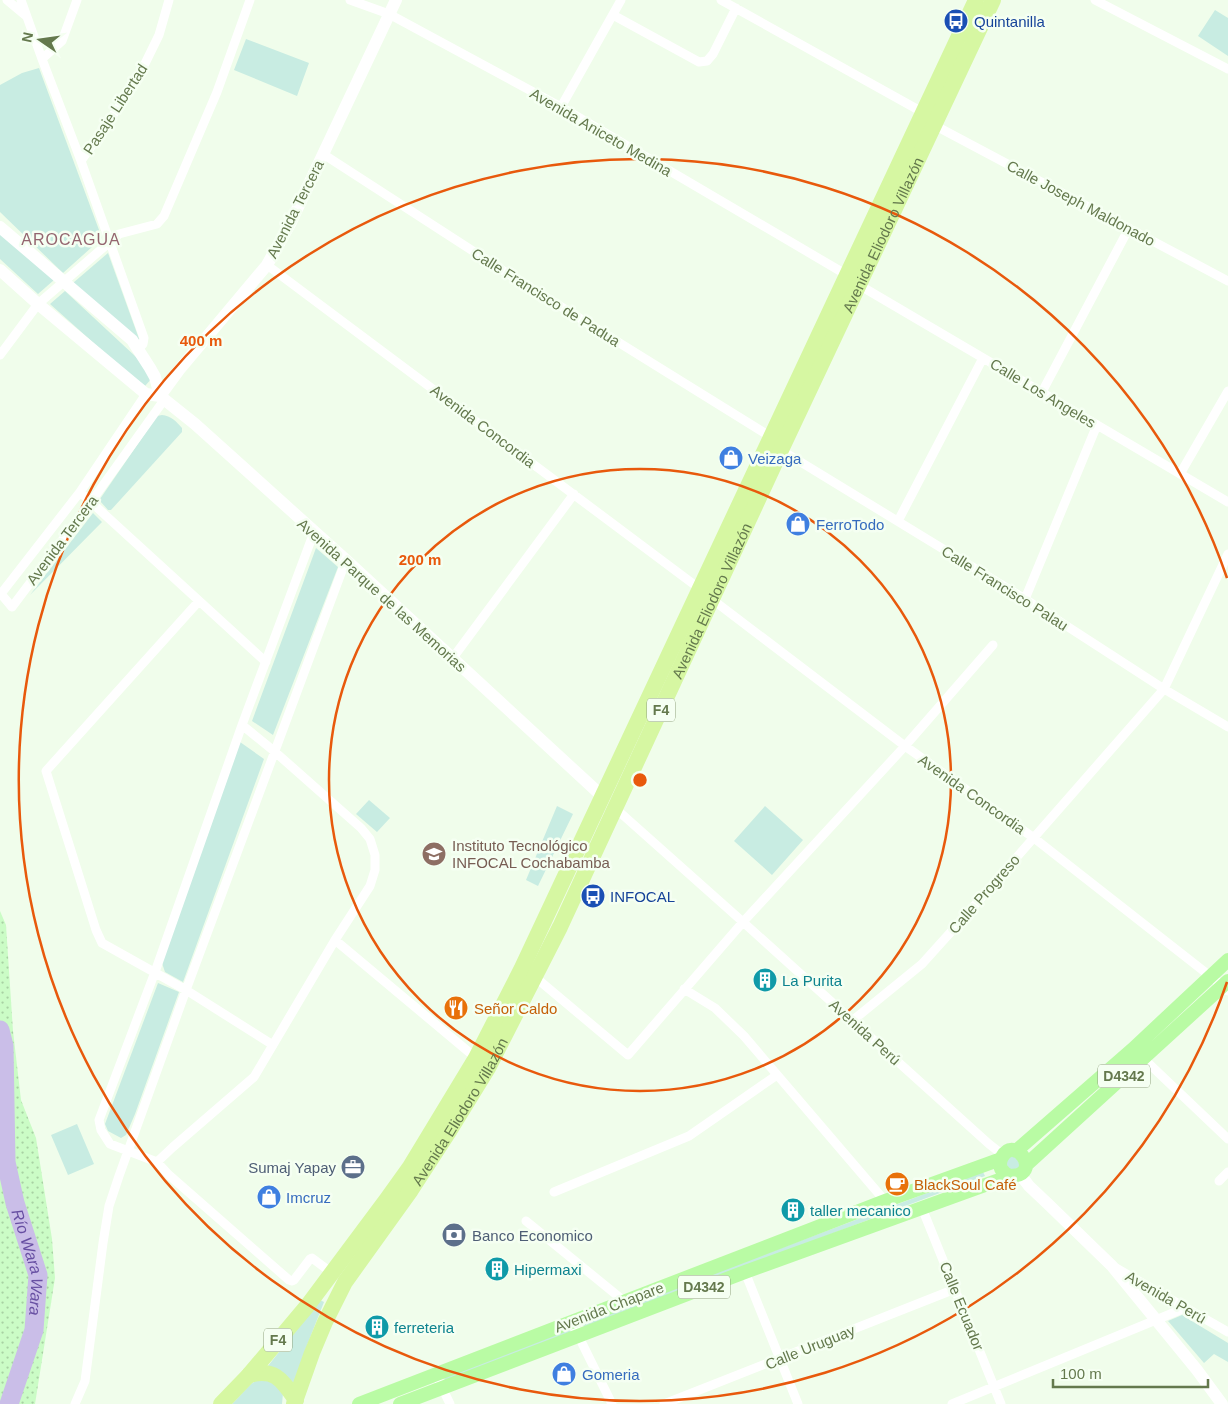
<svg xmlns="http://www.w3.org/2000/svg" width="1228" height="1404" font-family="Helvetica,sans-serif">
<defs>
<pattern id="sand-dots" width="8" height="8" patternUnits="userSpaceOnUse" patternTransform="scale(1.25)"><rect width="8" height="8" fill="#cbfcc6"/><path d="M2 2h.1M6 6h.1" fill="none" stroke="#a8d1a3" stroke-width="1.8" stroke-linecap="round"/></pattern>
</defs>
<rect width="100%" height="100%" fill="#f0fdeb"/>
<path fill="#c8ece2" d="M1215 10 1228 18V56L1198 36Z
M246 39 309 63 297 96 234 70Z
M39 68 102 238 63 273 0 212V85L22 73Z
M0 232 54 280 38 294 0 259Z
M108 253 142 347 73 283Z
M65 291 149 369 153 377 145 386 125 371 50 304Z
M162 415C171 416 176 421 182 428V432L111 510H108L100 501V499L157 416Z
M93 513 102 522 30 595Z
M316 548 338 567 273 735 252 721Z
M240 742 264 759 183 982 165 972 162 963Z
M369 800 390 818 377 832 356 814Z
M557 806 573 814 538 886 526 880Z
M765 806 803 840 772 875 734 841Z
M158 983 179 992 135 1114 126 1135 121 1138 108 1131 105 1124Z
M77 1124 94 1164 68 1175 51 1135Z
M1015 1155 1021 1167 1009 1171 1005 1159Z
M983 1172 985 1176 584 1327 582 1323Z
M320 1300 324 1302 306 1348 294 1387 268 1366Z
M1182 1315 1228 1343V1362L1214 1354 1204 1363 1168 1321Z
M569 1329 571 1332 445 1381 444 1377Z
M269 1379 283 1393 282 1404H232L251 1384 257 1380Z"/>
<path fill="url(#sand-dots)" d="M0 911 6 925 13 1031 21 1100 36 1138 52 1239 55 1278 35 1404H0Z"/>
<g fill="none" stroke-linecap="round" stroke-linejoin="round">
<path stroke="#cabee8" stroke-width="19" id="s1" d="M0 1030 4 1046 6 1162 15 1203 38 1275 34 1330 9 1404"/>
<path stroke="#fff" stroke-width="9" d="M7 0 25 15
M21 0 42 59 81 161 144 338 143 344 138 349
M350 0 389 14 561 107 847 275
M721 0 924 113
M1095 0 1228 69
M613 15 699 62 707 61 713 54 736 8
M42 59 62 41 77 0
M561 107 621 0
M934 125 1228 281
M323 154 510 275 771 437
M81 161 136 82 159 35 169 0
M267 265 700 589
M859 285 1228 502
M0 355 38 304 119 234 157 224 164 216 217 92 250 0
M1042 392 1129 228
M781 450 1025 599 1164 689 1228 727
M1180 474 1228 391
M80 492 266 662
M898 521 983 358
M314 532 242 725 155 972 99 1120 101 1130 110 1144 157 1162 169 1175 289 1280 292 1281 294 1280 310 1259 312 1258 332 1273
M1 594 12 607 91 502 164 400
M0 595 80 492 146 394
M1025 599 1097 425
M713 600 905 746 1034 838 1210 976 1228 991
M199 601 46 771 96 930 102 943 186 990 273 1045
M452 659 574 494
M615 808 743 922 989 1144 1003 1155
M335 940 476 1058
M535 977 628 1055 743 922 905 746 993 645
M684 989 715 1008 744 1036 885 1201
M852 1021 922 964 967 914 1164 689 1228 554
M1144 1059 1228 1139
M157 1162 173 1147 254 1077 335 940 370 886 375 870V855L370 839 361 828 274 751 242 725
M1219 1181 1228 1172
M554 1192 689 1136 777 1075
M922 1208 1001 1404
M526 1221 624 1301
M1116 1268 1228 1332
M745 1272 798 1404
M572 1321 579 1337 612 1404
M436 1375 450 1404
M75 1404 85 1381 103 1243 109 1206 119 1176 186 990 346 560
M664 1404 955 1289
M952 1404 1185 1308"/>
<path stroke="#fff" stroke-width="12" d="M0 227 132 340 150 368 155 377 160 396
M0 270 38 304 146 394 160 396 195 424 346 560 602 796
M160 396 179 370 267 265 291 222 396 0
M1020 1174 1029 1186 1047 1203 1112 1266 1197 1370 1222 1404"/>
<path stroke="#b9fba4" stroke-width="14" d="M1016 1151 1133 1049 1228 960
M1026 1165 1228 981
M359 1404 885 1201 1001 1159
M400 1404 745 1272 1010 1176C1044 1176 1015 1133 1002 1157 997 1166 1002 1173 1010 1176"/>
<g stroke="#d6f7a2" stroke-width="16">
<path d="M249 1375C275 1368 282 1380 296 1400"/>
<path d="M221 1404 249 1375 308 1305 387 1199 410 1167 476 1058 522 968 976 0"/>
<path id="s2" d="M294 1404 312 1353 325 1322 345 1282 411 1190 448 1133 488 1068 560 927 781 450 993 0"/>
</g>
</g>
<g fill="none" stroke="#e8590c" stroke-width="2.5">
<circle cx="640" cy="780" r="311"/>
<path d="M1227 982A621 621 0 1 1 1227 578"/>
</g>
<defs>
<symbol id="bus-disc" viewBox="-11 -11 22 22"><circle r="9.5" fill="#1a4fb4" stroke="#f5fff2"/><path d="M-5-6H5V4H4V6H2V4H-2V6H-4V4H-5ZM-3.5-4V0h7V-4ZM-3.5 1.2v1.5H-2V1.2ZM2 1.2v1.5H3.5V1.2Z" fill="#fff"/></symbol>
<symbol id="shop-disc" viewBox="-11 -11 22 22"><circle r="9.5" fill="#3f7fe0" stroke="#f5fff2"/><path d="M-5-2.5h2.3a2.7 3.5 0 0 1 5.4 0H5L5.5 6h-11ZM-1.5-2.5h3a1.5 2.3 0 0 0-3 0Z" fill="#fff"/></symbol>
<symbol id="university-disc" viewBox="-11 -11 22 22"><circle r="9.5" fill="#8d6e63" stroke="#f5fff2"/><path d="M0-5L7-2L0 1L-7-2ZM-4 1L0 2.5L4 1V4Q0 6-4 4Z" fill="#fff"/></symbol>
<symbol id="building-disc" viewBox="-11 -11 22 22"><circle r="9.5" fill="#0f9aa8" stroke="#f5fff2"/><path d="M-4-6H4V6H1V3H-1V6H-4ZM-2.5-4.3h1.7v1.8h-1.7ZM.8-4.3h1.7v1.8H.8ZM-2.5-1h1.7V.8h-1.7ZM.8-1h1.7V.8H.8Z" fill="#fff"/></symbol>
<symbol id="restaurant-disc" viewBox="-11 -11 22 22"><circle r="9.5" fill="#e8710a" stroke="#f5fff2"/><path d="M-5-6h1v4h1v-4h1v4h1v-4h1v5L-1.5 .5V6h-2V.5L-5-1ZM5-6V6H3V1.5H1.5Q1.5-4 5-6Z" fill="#fff"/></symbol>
<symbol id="office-disc" viewBox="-11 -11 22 22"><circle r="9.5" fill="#5c6f8a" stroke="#f5fff2"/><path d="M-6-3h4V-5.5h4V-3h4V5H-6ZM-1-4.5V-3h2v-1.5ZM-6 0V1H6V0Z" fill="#fff"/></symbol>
<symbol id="cafe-disc" viewBox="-11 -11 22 22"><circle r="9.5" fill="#e8710a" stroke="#f5fff2"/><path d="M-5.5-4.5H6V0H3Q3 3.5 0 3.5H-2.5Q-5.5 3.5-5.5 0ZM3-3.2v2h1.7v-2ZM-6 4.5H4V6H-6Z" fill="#fff"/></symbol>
<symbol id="bank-disc" viewBox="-11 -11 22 22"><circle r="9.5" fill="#5c6f8a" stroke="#f5fff2"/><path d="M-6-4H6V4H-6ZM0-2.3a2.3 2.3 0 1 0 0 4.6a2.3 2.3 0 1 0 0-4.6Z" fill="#fff"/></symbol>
</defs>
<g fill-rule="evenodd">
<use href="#bus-disc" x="942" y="7" width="28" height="28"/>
<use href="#shop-disc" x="717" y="444" width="28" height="28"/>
<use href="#shop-disc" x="784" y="510" width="28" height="28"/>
<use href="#university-disc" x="420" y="840" width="28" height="28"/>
<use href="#bus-disc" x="579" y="882" width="28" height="28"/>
<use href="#building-disc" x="751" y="966" width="28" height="28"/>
<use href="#restaurant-disc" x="442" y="994" width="28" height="28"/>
<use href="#office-disc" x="339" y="1153" width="28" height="28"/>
<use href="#cafe-disc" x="883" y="1170" width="28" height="28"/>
<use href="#shop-disc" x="255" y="1183" width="28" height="28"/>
<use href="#building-disc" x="779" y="1196" width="28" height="28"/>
<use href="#bank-disc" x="440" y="1221" width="28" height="28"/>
<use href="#building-disc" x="483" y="1255" width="28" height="28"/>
<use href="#building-disc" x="363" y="1313" width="28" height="28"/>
<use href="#shop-disc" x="550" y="1360" width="28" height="28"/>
</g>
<g text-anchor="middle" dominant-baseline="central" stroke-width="5" stroke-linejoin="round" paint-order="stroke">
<g fill="#f5fff2" stroke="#90a17e" stroke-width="1">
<rect x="647" y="698.5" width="28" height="23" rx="4"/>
<rect x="1098" y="1064.5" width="52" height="23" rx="4"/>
<rect x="678" y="1275.5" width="52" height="23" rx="4"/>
<rect x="264" y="1328.5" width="28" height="23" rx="4"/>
</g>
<g font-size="14" font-weight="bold" fill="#64794d">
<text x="661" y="710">F4</text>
<text x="1124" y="1076">D4342</text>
<text x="704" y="1287">D4342</text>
<text x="278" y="1340">F4</text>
</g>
<g font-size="15" fill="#164399" stroke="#f5fff2" text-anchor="start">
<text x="974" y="21">Quintanilla</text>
<text x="610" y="896">INFOCAL</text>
</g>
<g font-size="15" fill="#64794d" stroke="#f5fff2">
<text transform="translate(115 109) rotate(-57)">Pasaje Libertad</text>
<text transform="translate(601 132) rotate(30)">Avenida Aniceto Medina</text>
<text transform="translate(1081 203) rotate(28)">Calle Joseph Maldonado</text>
<text transform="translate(295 209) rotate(-63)">Avenida Tercera</text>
<text stroke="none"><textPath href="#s2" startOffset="1312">Avenida Eliodoro Villazón</textPath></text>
<text transform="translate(546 297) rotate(32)">Calle Francisco de Padua</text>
<text transform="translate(1043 393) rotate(31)">Calle Los Angeles</text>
<text transform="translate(483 426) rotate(37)">Avenida Concordia</text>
<text transform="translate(62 540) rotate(-53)">Avenida Tercera</text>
<text transform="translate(1005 588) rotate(32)">Calle Francisco Palau</text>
<text transform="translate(382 595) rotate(42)">Avenida Parque de las Memorias</text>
<text stroke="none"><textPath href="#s2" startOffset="908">Avenida Eliodoro Villazón</textPath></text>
<text transform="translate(972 794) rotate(35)">Avenida Concordia</text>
<text transform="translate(984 894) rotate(-49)">Calle Progreso</text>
<text transform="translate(865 1032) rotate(42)">Avenida Perú</text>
<text stroke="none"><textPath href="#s2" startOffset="338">Avenida Eliodoro Villazón</textPath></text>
<text transform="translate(1166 1297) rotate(30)">Avenida Perú</text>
<text transform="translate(962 1306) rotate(68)">Calle Ecuador</text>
<text transform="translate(609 1307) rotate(-21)">Avenida Chapare</text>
<text transform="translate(810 1347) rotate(-22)">Calle Uruguay</text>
</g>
<g font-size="15" fill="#366cbe" stroke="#f5fff2" text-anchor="start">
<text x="748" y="458">Veizaga</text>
<text x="816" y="524">FerroTodo</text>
<text x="286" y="1197">Imcruz</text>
<text x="582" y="1374">Gomeria</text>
</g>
<g font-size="15" fill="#785e54" stroke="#f5fff2" text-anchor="start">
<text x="452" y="845">Instituto Tecnológico<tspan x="452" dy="17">INFOCAL Cochabamba</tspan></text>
</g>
<g font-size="15" fill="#0d838f" stroke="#f5fff2" text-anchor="start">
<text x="782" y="980">La Purita</text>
<text x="810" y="1210">taller mecanico</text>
<text x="514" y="1269">Hipermaxi</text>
<text x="394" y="1327">ferreteria</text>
</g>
<g font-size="15" fill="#c56008" stroke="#f5fff2" text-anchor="start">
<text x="474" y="1008">Señor Caldo</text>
<text x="914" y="1184">BlackSoul Café</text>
</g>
<g font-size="15" fill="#4e5e75" stroke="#f5fff2" text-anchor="end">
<text x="336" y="1167">Sumaj Yapay</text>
<text x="472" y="1235" text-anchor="start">Banco Economico</text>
</g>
<g font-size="16" letter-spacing="1" fill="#94656f" stroke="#f5fff2">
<text x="71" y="239">AROCAGUA</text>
</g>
<g font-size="16" font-style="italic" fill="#674fa2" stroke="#f5fff2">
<text stroke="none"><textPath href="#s1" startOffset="236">Río Wara Wara</textPath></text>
</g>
</g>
<circle cx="640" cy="780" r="8" fill="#e8590c" stroke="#f5fff2" stroke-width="2.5"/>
<g font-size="15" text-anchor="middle" font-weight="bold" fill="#e8590c" stroke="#f5fff2" stroke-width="5" stroke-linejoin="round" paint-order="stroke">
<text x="201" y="346">400 m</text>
<text x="420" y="565">200 m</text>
</g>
<g transform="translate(40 40) rotate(283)" stroke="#f5fff2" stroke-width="4" paint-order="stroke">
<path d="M0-4L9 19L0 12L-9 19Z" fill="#64794d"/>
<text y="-8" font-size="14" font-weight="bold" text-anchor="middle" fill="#64794d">N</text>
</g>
<path d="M1053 1379v8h155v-8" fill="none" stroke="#64794d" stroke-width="2.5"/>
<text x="1060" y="1379" font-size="15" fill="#64794d" stroke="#f5fff2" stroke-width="4" paint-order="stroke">100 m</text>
</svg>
